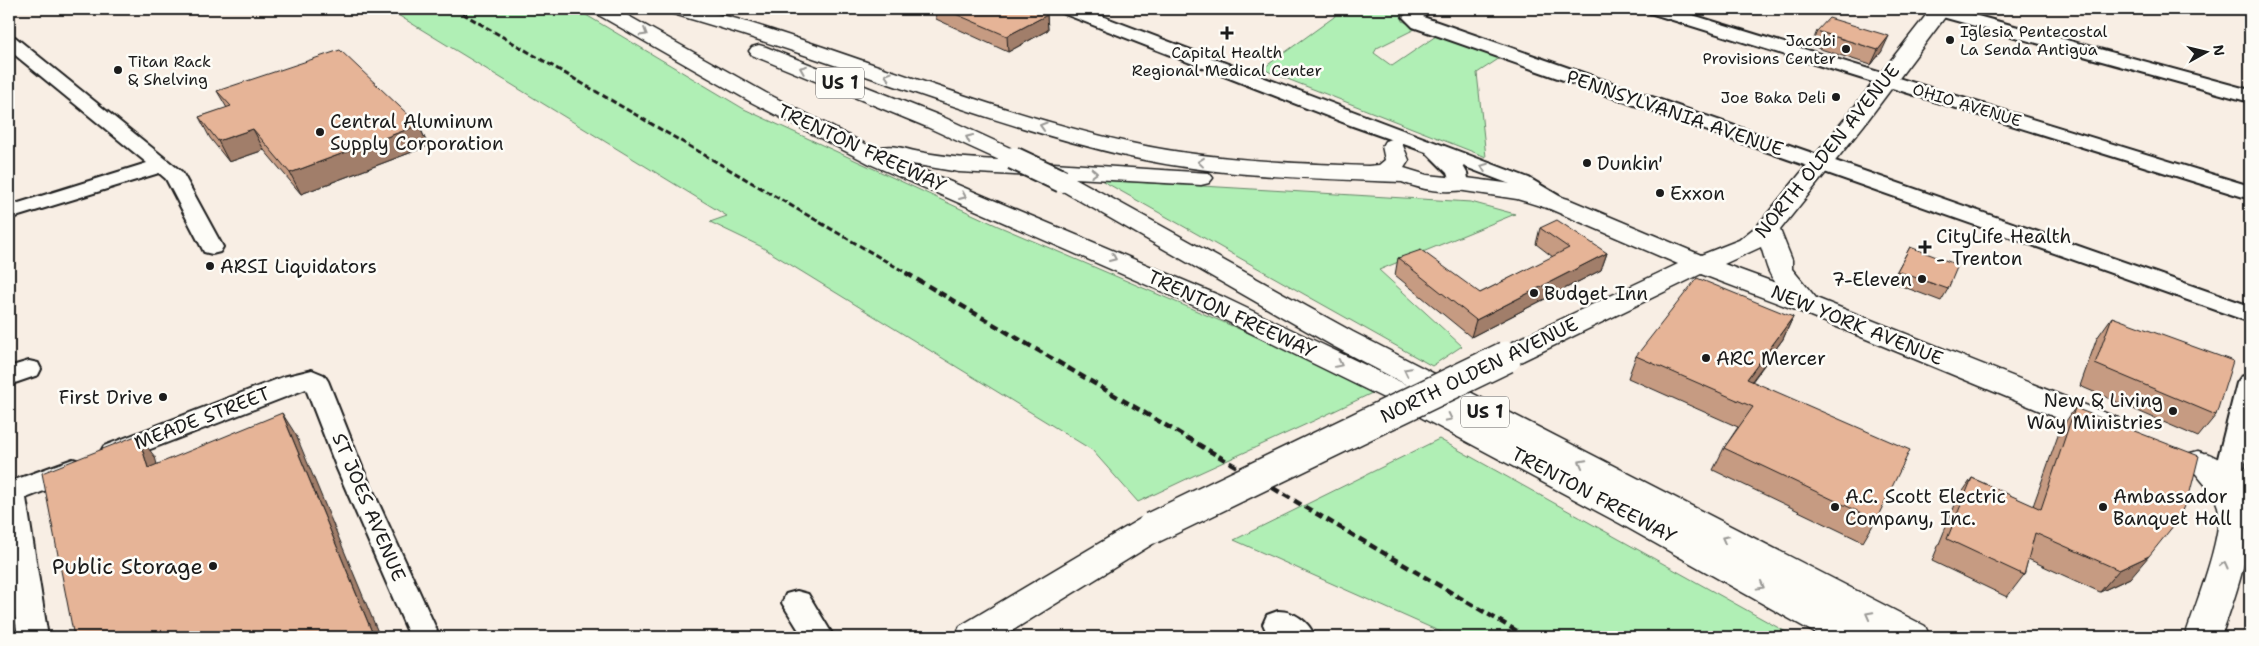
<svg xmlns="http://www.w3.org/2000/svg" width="2259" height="646" font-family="'Shantell Sans',sans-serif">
<rect width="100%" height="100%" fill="#f8eee4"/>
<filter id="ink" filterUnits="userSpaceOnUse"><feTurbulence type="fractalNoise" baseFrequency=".02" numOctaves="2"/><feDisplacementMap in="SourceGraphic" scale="10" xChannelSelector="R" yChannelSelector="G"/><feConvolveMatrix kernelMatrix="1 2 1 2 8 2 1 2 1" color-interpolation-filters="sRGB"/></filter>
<g filter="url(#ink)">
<path fill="#b0efb5" stroke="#668668" d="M388 9H576L744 109 998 226 1265 340 1372 393C1295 431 1216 464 1138 502L1092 450 760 246 710 222 727 216Z
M1338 9H1406L1402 11 1403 21 1417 28 1377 48 1374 53 1392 66 1436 36 1500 58 1477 73 1486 157 1262 69 1334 17Z
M1101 180 1471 202 1515 214 1379 270 1462 346 1432 366Z
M1439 439 1795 637H1452L1234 540Z"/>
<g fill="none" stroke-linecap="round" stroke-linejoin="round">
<defs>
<path id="street" d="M1060 9H1083L1529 178 1566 200 1570 204 1566 208 1559 210 1552 208 1515 186 1463 166 1467 173 1469 184 1466 188 1459 190 1452 188 1447 173 1426 152 1350 125 1062 13Z
M1413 9H1432L1423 17 2250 306V322L1413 27 1403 17Z
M1648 9H1673L2250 186V199L1650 13Z
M1926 9H1952L2250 90V102L1928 13Z
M9 36 15 37 182 172 223 247 220 252 212 254 204 252 166 179 159 173 9 219V206L147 163 9 50Z
M29 361 38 363 41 369 38 375 9 385V367Z
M312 370 324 375 328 381 363 469 440 637H410L337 469 306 389 122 460 113 463 104 460 100 453 104 446 283 377Z
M2250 374C2252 408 2254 451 2238 481L2228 484 2218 481 2214 474 2237 383 2241 377Z
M73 459 83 462 86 469 83 476 26 498 48 637H18L9 574V482Z
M797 591 808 594 834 637H803L782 603 786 594Z
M1278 611C1295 611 1309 622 1315 637H1280L1267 633 1263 624 1267 615Z"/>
<path id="secondary" d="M1931 9H1951L1864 125 1780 230 1792 260V269L1816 298 2118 418 2122 426 2118 434 2107 437 2096 434 1796 310 1701 274 1516 364 1506 367 1496 364 1492 357 1496 350 1678 264 1550 209 1517 199 1451 189 1447 184 1451 179 1459 177 1520 185 1568 199 1701 255 1739 240 1758 225 1848 115ZM1761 247C1766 261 1766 271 1776 283L1724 264Z
M2198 451 2250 470V495L2187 470 2182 462 2187 454Z
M1152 515 1164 519 1168 528 1164 537 1002 637H955L960 626 1140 519Z"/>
<path id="highway" d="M592 9H616L766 93 879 151 882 147C895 144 907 150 920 152 946 157 972 159 999 160L927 127 752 55 749 51 752 47 759 45 766 47 943 117 1021 153 1025 158 1022 161 1209 173 1213 178 1209 183 1201 185 1075 178 1353 332 1925 626 1930 637H1880L1868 631 1871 637H1822L1619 523 1396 404 1204 310 870 164 751 102 595 13ZM906 163 959 172 1053 177 1050 181 1054 186 1333 346 1409 386 1223 297Z
M667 9H698L737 19C868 59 997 113 1131 143 1208 160 1289 163 1368 166L1379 165 1385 160 1382 146 1385 141 1393 139 1401 141 1409 160 1404 168 1427 175 1467 179 1471 184 1467 189C1447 194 1422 190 1402 182 1312 178 1219 177 1130 157 974 121 825 56 670 13Z
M2206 453C2218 457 2222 463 2230 472 2237 481 2249 497 2250 509 2254 545 2233 603 2221 637H2185C2194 608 2224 535 2218 507 2214 491 2198 479 2190 465L2195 457Z"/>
</defs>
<use href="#street" stroke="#1c1c1c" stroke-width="4"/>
<use href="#secondary" stroke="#1c1c1c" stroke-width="3"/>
<use href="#highway" stroke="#1c1c1c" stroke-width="3"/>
<use href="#street" fill="#fdfcf7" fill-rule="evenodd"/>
<use href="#secondary" fill="#fdfcf7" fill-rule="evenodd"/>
<use href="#highway" fill="#fdfcf7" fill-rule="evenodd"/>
<path stroke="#1c1c1c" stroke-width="3" stroke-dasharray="6 3" stroke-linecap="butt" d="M455 9 908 274"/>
<path stroke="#1c1c1c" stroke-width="4.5" stroke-dasharray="8 4.5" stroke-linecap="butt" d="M906 273 1527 637"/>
<defs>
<path id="secondary-bridge" d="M1152 528 1506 357"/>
<path id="highway-bridge" d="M1013 158 1062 181"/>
</defs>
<use href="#secondary-bridge" stroke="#1c1c1c" stroke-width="34" stroke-linecap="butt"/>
<use href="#highway-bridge" stroke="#1c1c1c" stroke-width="26" stroke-linecap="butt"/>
<use href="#secondary-bridge" stroke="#fdfcf7" stroke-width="31"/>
<use href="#highway-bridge" stroke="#fdfcf7" stroke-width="22"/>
</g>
<path fill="#c69b82" stroke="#1c1c1c" d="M935 9H1006L1047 15 1048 30 1008 52 936 19Z
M1805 9H1819L1816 12Z
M1817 31 1882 51 1871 65 1811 46Z
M217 91 419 125 428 146 301 194 264 150 229 162 210 138 199 117 227 108Z
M1540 228 1607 253 1601 270 1471 337 1395 275 1398 258 1480 293 1553 257 1536 244Z
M1910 247 1948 289 1941 301 1891 282Z
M1793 317 1783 339 1752 382 1876 520 1863 542 1713 470 1724 448 1738 427 1628 378 1636 356Z
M2112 317 2216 415 2198 437 2080 386 2097 338Z
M2075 408 2130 578 2100 592 2028 559 2024 575 2007 597 1932 561 1957 500 1972 478 2033 506 2060 430Z"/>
<path fill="#a17e6a" stroke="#1c1c1c" d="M1047 15 1048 30 1008 52 1007 36Z
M1889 36 1882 51 1871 65 1878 50Z
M419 125 428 146 301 194 290 173Z
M253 129 264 150 229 162 218 141Z
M1607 253 1601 270 1471 337 1476 320Z
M1793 317 1783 339 1737 401 1747 379Z
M282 413 296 435 380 637H374Z
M138 435 155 457 164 490 148 468Z
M2149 556 2130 578 2100 592 2119 570Z"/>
<path fill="#e6b497" stroke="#1c1c1c" d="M944 9H1032L1047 15 1007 36Z
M1829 18 1889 36 1878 50 1817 31Z
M340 50 419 125 290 173 253 129 218 141 199 117 231 106 217 91Z
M1557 220 1607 253 1476 320 1398 258 1421 250 1480 293 1569 248 1540 228Z
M1910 247 1958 265 1948 289 1897 271Z
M1697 278 1793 317 1747 379 1910 450 1876 520 1724 448 1753 407 1636 356Z
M2112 317 2233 361 2216 415 2095 364Z
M2075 408 2199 456 2190 492 2178 520 2149 556 2119 570 2035 533 2024 575 1947 539 1972 478 2041 509Z
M282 413 374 637H74L42 473 138 435 148 468Z"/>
<defs><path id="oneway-chevron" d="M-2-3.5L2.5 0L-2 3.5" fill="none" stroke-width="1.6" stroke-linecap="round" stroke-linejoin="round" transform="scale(1.25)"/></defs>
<g stroke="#989794">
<use href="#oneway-chevron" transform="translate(644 33) rotate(31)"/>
<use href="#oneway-chevron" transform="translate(803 69) rotate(-158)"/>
<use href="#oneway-chevron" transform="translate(888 76) rotate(-162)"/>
<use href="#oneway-chevron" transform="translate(1043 126) rotate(-163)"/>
<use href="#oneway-chevron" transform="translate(969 138) rotate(-155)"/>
<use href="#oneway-chevron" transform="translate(1201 162) rotate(-174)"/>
<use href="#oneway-chevron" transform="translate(1484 167) rotate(-159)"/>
<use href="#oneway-chevron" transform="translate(1094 173) rotate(3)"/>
<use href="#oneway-chevron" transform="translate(963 196) rotate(23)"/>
<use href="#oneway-chevron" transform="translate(1113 258) rotate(24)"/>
<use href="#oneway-chevron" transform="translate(1339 364) rotate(26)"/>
<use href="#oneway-chevron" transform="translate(1407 371) rotate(-153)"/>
<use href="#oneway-chevron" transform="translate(1449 418) rotate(26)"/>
<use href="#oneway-chevron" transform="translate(1582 463) rotate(-152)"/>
<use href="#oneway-chevron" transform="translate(1725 539) rotate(-152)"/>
<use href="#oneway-chevron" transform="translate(2224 565) rotate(-76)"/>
<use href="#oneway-chevron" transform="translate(1761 586) rotate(29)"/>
<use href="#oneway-chevron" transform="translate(1869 615) rotate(-152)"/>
</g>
</g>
<g fill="#1c1c1c" stroke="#fdfcf7" stroke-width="2">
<path d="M1224.5 25.5h5v5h5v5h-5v5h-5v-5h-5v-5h5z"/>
<circle cx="1950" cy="40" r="5"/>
<circle cx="1846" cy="49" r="5"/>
<circle cx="118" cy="70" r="5"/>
<circle cx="1836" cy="97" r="5"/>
<circle cx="320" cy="132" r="5"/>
<circle cx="1587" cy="163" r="5"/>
<circle cx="1660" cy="193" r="5"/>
<path d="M1922.5 239.5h5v5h5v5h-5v5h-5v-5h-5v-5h5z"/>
<circle cx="210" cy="266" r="5"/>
<circle cx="1922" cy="279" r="5"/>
<circle cx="1534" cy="293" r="5"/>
<circle cx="1706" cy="358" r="5"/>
<circle cx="163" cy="397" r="5"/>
<circle cx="2173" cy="411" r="5"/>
<circle cx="1835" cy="507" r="5"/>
<circle cx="2103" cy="507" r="5"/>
<circle cx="213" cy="566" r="5"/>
</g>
<g text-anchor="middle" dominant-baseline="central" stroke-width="5" stroke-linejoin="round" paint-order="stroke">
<g font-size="16" fill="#1c1c1c" stroke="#fdfcf7" text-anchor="start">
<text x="1960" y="31">Iglesia Pentecostal<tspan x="1960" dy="18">La Senda Antigua</tspan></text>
<text x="1836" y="40" text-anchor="end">Jacobi<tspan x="1836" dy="18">Provisions Center</tspan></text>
<text x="1227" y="52" text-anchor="middle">Capital Health<tspan x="1227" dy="18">Regional Medical Center</tspan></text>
<text x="128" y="61">Titan Rack<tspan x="128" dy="18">&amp; Shelving</tspan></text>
<text x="1826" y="97" text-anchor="end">Joe Baka Deli</text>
</g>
<g font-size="16" fill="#1c1c1c" stroke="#fdfcf7">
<text transform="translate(1967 105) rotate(17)">OHIO AVENUE</text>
</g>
<g fill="#fdfcf7" stroke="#605f5e" stroke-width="1">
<rect x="816" y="67.5" width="48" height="31" rx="4"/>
<rect x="1461" y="396.5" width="48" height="31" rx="4"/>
</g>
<g font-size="18" font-weight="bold" fill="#1c1c1c">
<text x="840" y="83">US 1</text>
<text x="1485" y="412">US 1</text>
</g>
<g font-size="19" fill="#1c1c1c" stroke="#fdfcf7">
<text transform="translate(1675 113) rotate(19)">PENNSYLVANIA AVENUE</text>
<text transform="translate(862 148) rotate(25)">TRENTON FREEWAY</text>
<text transform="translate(1827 151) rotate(-51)">NORTH OLDEN AVENUE</text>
<text transform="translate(1232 314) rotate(25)">TRENTON FREEWAY</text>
<text transform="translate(1857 325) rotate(22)">NEW YORK AVENUE</text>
<text transform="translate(1479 370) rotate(-26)">NORTH OLDEN AVENUE</text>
<text transform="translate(202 418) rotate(-21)">MEADE STREET</text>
<text transform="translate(1594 495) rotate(28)">TRENTON FREEWAY</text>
<text transform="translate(369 507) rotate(67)">ST JOES AVENUE</text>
</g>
<g font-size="19" fill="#1c1c1c" stroke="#fdfcf7" text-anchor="start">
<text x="330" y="121">Central Aluminum<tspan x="330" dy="22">Supply Corporation</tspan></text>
<text x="1597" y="163">Dunkin'</text>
<text x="1670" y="193">Exxon</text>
<text x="1936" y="236">CityLife Health<tspan x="1936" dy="22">- Trenton</tspan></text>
<text x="220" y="266">ARSI Liquidators</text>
<text x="1912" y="279" text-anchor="end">7-Eleven</text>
<text x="1544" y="293">Budget Inn</text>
<text x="1716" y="358">ARC Mercer</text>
<text x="153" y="397" text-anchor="end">First Drive</text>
<text x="2163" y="400" text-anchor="end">New &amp; Living<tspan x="2163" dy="22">Way Ministries</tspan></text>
<text x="1845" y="496">A.C. Scott Electric<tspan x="1845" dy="22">Company, Inc.</tspan></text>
<text x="2113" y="496">Ambassador<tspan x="2113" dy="22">Banquet Hall</tspan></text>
</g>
<g font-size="22" fill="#1c1c1c" stroke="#fdfcf7" text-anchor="end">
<text x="203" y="566">Public Storage</text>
</g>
</g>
<rect width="2259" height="646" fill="none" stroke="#fdfcf7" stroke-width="30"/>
<rect x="15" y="15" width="2229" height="616" fill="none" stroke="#1c1c1c" stroke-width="2" filter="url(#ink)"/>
<g transform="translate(2206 52) rotate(82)" stroke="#fdfcf7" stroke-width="4" paint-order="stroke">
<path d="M0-4L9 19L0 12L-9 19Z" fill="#1c1c1c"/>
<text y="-8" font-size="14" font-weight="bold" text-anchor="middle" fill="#1c1c1c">N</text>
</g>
</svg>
